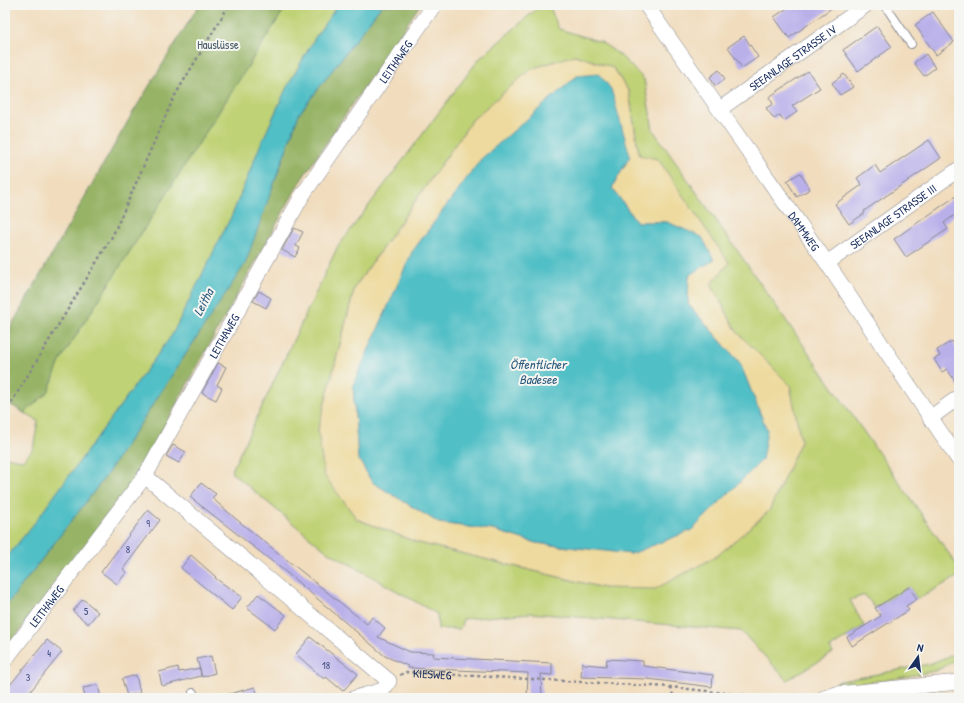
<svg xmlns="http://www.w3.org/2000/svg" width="964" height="703" font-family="'Patrick Hand',sans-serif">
<rect width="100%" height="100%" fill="#f6f6f2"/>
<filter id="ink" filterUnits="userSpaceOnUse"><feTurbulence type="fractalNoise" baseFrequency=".025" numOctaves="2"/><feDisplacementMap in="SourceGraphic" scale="8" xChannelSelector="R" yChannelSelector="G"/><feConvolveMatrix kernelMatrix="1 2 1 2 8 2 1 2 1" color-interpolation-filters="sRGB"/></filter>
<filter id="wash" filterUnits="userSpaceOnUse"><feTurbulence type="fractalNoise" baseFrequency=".012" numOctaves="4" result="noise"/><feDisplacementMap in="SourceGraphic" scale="16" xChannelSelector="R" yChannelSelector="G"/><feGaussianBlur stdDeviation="0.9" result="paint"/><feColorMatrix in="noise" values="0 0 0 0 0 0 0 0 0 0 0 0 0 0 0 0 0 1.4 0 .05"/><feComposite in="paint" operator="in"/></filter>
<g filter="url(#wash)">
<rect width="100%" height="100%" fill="#f1ddbe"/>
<path fill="#bfd275" stroke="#6d806a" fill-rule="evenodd" d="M287 5H338L316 36 286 89 260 146 233 213 172 335 33 525 5 559V457L23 460 33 449 38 421 24 413 48 392 61 359Z
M541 5H549L559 29 601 42 621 56 644 79 653 130 959 568V576L917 599 909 587 875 608 865 595 850 600 864 626 830 648 833 653 787 680 741 631 531 613 463 619 460 629H438L437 614 325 550 231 472 337 248 479 59ZM575 55 613 68 629 92 639 155 729 263 711 284 737 332 790 385 717 556 604 588 419 543 357 519 318 430 355 287 473 119Z
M959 652V659L935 671 894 679 838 686 836 682 929 664Z"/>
<path fill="#97b466" stroke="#597262" d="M199 5H287L61 359 48 392 24 413 5 401V337L132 114Z
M382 5H420L301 180 128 491 5 650V607L105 477 199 334 277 176 299 114Z"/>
<path fill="#eeda9e" stroke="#84847e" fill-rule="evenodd" d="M575 55 613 68 629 92 639 155 658 159 729 263 711 284 737 332 790 385 801 441 769 511 717 556 655 589 604 588 419 543 357 519 324 475 318 430 355 287 473 119 531 69ZM630 156 612 188 637 222H667L714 259 689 275 688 304 740 363 585 549 536 543 493 530 439 523 372 482 358 458 353 385Z"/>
<path fill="#51bfc6" stroke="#367792" d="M338 5H382L299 114 245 264 105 477 5 607V559L33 525 172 335 233 213 260 146 286 89 316 36Z
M599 74 611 89 630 156 612 188 637 222H667L702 237 714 260 689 275 688 304 740 363 767 430 762 460 692 530 631 554 536 543 493 530 439 523 372 482 358 458 353 385 412 252 481 159 577 76Z"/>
<g id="blocks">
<path fill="#b9b0ea" d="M792 5H836L789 38 774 17Z
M933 12 954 42 936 55 915 25Z
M877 26 892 47 858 71 843 50Z
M744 36 758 57 742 68 728 47Z
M926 54 935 68 924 76 914 63Z
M719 70 725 79 715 86 710 77Z
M808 71 820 88 792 106 797 112 784 121 780 115 774 119 766 108 773 104 769 97Z
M844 74 853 87 840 95 832 83Z
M929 140 941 158 864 211 865 213 849 224 835 204 862 185 857 178 875 165 880 173Z
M800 173 810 189 797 197 787 181Z
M959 194V212L944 223 948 229 906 257 894 239Z
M294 228 303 232 296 246 300 248 295 257 282 250Z
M259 291 271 298 266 308 253 301Z
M952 341 959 352V387L947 369 942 372 934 359 940 356 937 350Z
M218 363 226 367 217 385 222 388 216 400 202 393Z
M173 445 186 452 179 463 166 456Z
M201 483 216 494 212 498 236 519 367 624 372 617 385 628 378 637 410 652 434 653 433 657 552 663V675L541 674 542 698H527L528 673 408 668V666L385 656 287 573 190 497Z
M148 510 160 520 123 569 127 572 117 584 101 572Z
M191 555 216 577 215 578 242 597 232 610 181 568Z
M909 587 917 599 906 606 909 610 852 646 847 637 881 616 875 608Z
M258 594 286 615 275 629 247 608Z
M83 599 98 612 88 624 73 611Z
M310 637 358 674 343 691 326 677 324 679 296 654Z
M47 640 62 652 25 698H5V691Z
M211 656 215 673 202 677 197 659Z
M607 659 643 661V666L713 675 712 687 648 679 581 677 582 662 585 664 606 666Z
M178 667 179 672 200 668 201 676 162 686 159 672Z
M136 675 140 693 127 696 122 679Z
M98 685 101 698H85L83 688Z
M255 687 259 698H227L226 695Z"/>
</g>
</g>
<g filter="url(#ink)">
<use href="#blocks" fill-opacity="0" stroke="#86868e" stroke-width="1"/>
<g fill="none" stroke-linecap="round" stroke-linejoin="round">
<defs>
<path id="service" d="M885 5 911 44
M193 693 194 698"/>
<g id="minor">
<path id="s2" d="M646 5 827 263 959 460"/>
<path id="s3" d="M720 109 866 5"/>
<path id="s4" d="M827 263 959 169"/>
<path d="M930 418 959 397"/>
<path d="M145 476 389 681 383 690 355 698"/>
<path id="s5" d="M5 660 145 476 302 196 434 5"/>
<path d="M824 698 837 694 959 682"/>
</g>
</defs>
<use href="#service" stroke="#86868e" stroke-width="10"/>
<use href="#minor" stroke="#86868e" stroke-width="16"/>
<g stroke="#86868e" stroke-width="2.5" stroke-dasharray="3 3" stroke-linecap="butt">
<path d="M5 413 113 235 174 97 229 5"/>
<path id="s1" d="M400 675 406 672 670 687 771 698"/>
<path d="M670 687 674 698"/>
</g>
<use href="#service" stroke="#fff" stroke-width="8"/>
<use href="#minor" stroke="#fff" stroke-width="15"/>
</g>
</g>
<g text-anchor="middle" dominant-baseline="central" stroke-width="4" stroke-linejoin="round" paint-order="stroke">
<g font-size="10" fill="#424f81">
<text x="148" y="523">9</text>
<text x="128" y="549">8</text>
<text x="86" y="611">5</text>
<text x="49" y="653">4</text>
<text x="326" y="665">18</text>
<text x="28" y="677">3</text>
</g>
<g font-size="12" fill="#445864" stroke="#f6f6f2">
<text x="218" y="44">Hauslüsse</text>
</g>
<g font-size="12" fill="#1b2f5e" stroke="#f6f6f2">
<text stroke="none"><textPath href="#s3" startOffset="89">SEEANLAGE STRASSE IV</textPath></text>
<text stroke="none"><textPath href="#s5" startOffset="716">LEITHAWEG</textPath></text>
<text stroke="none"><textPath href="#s4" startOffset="81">SEEANLAGE STRASSE III</textPath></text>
<text stroke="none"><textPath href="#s2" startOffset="276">DAMMWEG</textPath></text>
<text stroke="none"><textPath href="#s5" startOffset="392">LEITHAWEG</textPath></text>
<text stroke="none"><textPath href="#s5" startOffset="68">LEITHAWEG</textPath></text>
<text stroke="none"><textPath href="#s1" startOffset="33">KIESWEG</textPath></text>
</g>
<g font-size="13" font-style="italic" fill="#2b5a7d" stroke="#f6f6f2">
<text transform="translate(203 302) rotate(-63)">Leitha</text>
<text x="538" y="364">Öffentlicher<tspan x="538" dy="15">Badesee</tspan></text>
</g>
</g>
<rect width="964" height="703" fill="none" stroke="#f6f6f2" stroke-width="20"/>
<g transform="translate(918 657) rotate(14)" stroke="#f6f6f2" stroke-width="3" paint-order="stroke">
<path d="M0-3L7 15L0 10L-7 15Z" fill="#1b2f5e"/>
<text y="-6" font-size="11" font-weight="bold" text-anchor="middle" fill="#1b2f5e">N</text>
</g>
</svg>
